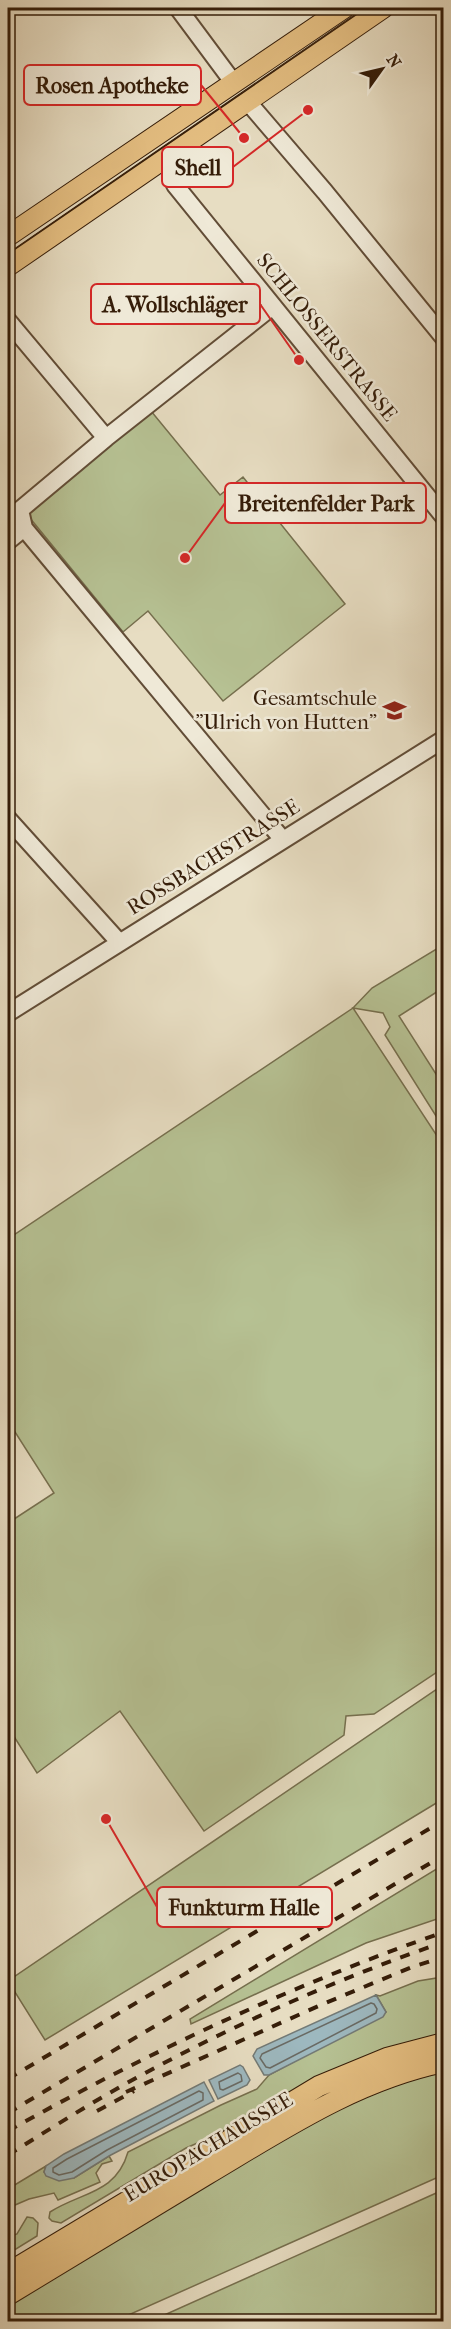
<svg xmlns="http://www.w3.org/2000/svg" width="451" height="2329" font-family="'IM FELL French Canon',serif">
<rect width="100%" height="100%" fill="#e7ddc2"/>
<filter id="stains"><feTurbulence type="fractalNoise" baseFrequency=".00333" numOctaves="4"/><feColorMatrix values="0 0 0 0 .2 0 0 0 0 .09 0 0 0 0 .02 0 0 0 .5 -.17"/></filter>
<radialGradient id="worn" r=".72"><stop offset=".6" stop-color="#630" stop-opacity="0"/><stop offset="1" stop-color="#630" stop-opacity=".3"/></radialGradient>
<path fill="#b6c193" stroke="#766f4e" stroke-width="1.5" d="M151 411 220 495 243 477 345 604 223 701 148 611 123 632 25 512Z
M443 945V988L399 1016 443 1085V1112L436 1116 385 1035 390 1027 383 1013 353 1008 443 1145V1668L374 1714 346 1716 344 1735 204 1831 120 1711 37 1773 8 1727V1523L54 1493 8 1421V1239L353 1008 372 988Z
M443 1685V1799L45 2040 8 1981Z
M443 1865V1917L366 1943 191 2024 190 2019Z
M443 1977V2036L312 2083 216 2135 186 2148 61 2223 52 2221 49 2218 50 2212C81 2192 116 2194 128 2152L221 2105 257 2089 269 2075 386 2012 376 1995 380 1996 418 1981Z
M443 2072V2175L115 2321 8 2322V2306C76 2264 145 2223 214 2181 287 2138 359 2090 443 2072Z
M109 2156 112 2161 102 2164 96 2173 100 2182 58 2200 54 2193 29 2199 8 2208V2189L46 2166 44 2172 74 2178Z
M443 2190V2321H151Z
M27 2217 33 2218 38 2223 37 2236 8 2254V2237L17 2234Z"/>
<path fill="#9db8bf" stroke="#737a76" stroke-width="1.5" d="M376 1995 386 2012 383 2017 269 2075H264L253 2056 257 2049Z
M240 2065 243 2067 250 2080 247 2085 218 2099 209 2080Z
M204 2082 214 2101 109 2156 74 2178 59 2181 46 2176 44 2172 46 2166 64 2154Z"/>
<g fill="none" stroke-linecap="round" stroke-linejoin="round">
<path stroke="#696a64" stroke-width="1.5" d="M371 2003 374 2004 377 2009 376 2013 270 2068 266 2067 260 2058 262 2054Z
M238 2073 241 2075 242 2081 223 2090 220 2089 219 2082Z
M199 2091 203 2093V2100L107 2150 72 2172 59 2175 53 2172V2168L67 2159Z"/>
<defs>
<path id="minor" d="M178 8 233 82
M247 101 325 192 444 338
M175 185 444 517
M8 321 106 438
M24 528 283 840
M8 541 24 528 20 510 106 438 273 306
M8 819 119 942
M8 1013 444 739"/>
<path id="major" d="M8 236 344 8
M8 266 383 8
M8 2273 319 2086 387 2058 444 2043
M8 2295C74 2255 140 2215 206 2175 282 2130 356 2080 444 2062"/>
</defs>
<use href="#minor" stroke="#624d37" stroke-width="20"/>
<use href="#major" stroke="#351d09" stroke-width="22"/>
<use href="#minor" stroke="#efe9d7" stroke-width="16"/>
<use href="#major" stroke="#e4be81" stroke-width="20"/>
<path stroke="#351d09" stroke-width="1.5" d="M8 254 366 8"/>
<path stroke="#351d09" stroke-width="4" stroke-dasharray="10 10" stroke-linecap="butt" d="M8 2079 444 1820
M126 2092 323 2004 412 1967 444 1957
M97 2111 134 2091
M8 2113 444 1855
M8 2131C147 2053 292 1985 444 1932
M8 2155C50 2129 92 2102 136 2078 235 2024 337 1979 444 1942"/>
</g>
<defs>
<symbol id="school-bare" viewBox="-9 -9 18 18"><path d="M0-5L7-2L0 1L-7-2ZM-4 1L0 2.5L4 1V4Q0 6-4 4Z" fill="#8f2418" stroke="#efe9d7" stroke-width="2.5" paint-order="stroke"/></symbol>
</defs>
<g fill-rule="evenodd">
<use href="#school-bare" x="378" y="694" width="33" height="33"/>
</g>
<g text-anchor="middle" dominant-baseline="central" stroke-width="5" stroke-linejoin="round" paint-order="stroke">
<g font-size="21" fill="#351d09" stroke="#efe9d7">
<text transform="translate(327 337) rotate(51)">SCHLOSSERSTRASSE</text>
<text transform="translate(213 857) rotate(-32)">ROSSBACHSTRASSE</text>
<text transform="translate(208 2147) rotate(-31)">EUROPACHAUSSEE</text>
</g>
<g font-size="21" fill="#351d09" stroke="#efe9d7" text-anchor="end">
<text x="377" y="698">Gesamtschule<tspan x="377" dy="24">"Ulrich von Hutten"</tspan></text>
</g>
</g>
<path fill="none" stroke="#d62828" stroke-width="2" d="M244 138L201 85M308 110L233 167M299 360L260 304M185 558L225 503M106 1819L157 1907"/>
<g fill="#d62828" stroke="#efe9d7" stroke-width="2">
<circle cx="244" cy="138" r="6"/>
<circle cx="308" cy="110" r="6"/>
<circle cx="299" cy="360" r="6"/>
<circle cx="185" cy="558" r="6"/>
<circle cx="106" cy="1819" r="6"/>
</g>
<g fill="#efe9d7" stroke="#d62828" stroke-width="2">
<rect x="24" y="65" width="177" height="40" rx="6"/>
<rect x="162" y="147" width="71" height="40" rx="6"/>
<rect x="91" y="284" width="169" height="40" rx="6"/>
<rect x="225" y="483" width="201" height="40" rx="6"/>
<rect x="157" y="1887" width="175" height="40" rx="6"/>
</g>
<g font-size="22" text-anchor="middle" font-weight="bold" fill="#351d09">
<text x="112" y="93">Rosen Apotheke</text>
<text x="198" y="175">Shell</text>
<text x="175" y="312">A. Wollschläger</text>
<text x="326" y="511">Breitenfelder Park</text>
<text x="244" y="1915">Funkturm Halle</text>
</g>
<rect width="451" height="2329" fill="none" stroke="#e7ddc2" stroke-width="30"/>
<rect x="9" y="9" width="433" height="2311" fill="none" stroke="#351d09" stroke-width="3"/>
<rect x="15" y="15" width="421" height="2299" fill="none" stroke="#351d09" stroke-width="1.5"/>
<g transform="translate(382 69) rotate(56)" stroke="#efe9d7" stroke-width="4.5" paint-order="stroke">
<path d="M0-4.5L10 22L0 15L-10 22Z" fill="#351d09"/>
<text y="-9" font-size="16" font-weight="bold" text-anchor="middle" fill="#351d09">N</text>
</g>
<rect width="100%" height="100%" filter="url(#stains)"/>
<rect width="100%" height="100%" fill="url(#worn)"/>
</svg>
